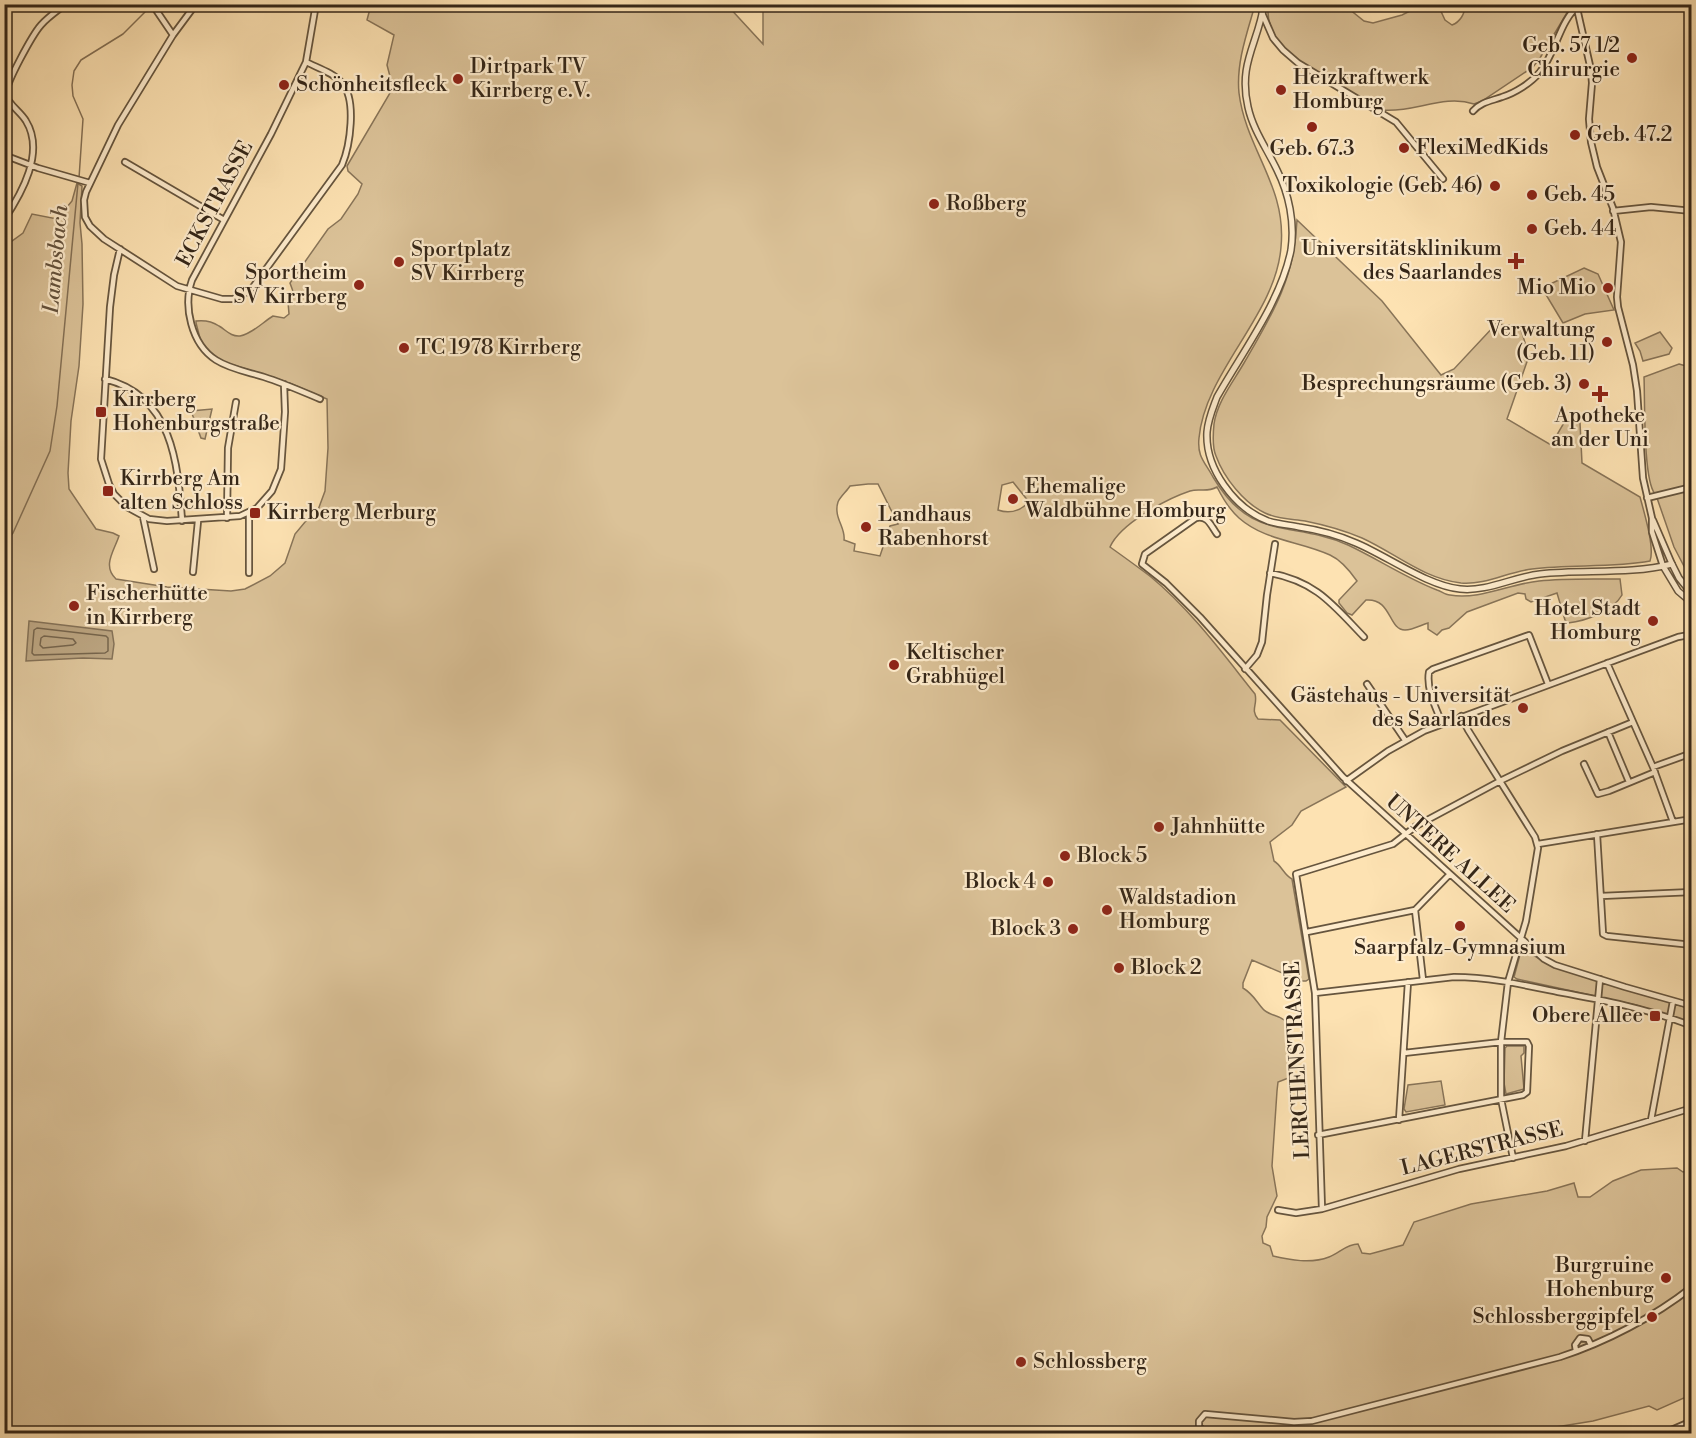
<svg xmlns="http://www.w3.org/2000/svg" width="1696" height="1438" font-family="'Libre Bodoni',serif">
<rect width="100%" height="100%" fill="#fde2b2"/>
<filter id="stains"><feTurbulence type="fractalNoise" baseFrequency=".00333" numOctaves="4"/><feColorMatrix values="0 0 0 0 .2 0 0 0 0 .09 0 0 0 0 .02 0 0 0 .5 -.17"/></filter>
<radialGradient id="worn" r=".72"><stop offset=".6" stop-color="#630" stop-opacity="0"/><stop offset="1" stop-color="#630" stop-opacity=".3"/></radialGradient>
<path fill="#dbc298" stroke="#887458" stroke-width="1.5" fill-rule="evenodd" d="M371 5H727L763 44V5H1255C1247 33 1236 63 1239 93 1246 150 1287 186 1281 247 1276 315 1205 371 1199 438 1197 457 1205 462 1213 477 1252 543 1291 520 1348 545 1378 559 1406 578 1437 590 1441 591 1445 595 1450 595 1480 600 1509 584 1539 581 1565 578 1593 579 1620 579L1622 595C1613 611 1586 621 1568 623L1565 620 1557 593 1531 602 1526 599 1525 594 1518 593 1467 612 1449 628 1442 630 1437 635 1428 629V623C1421 625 1413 630 1405 630 1388 630 1392 598 1366 600L1352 615 1347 613 1339 603V600L1357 581C1350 571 1341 560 1330 555 1300 541 1265 541 1239 518 1229 509 1223 499 1217 487 1206 493 1200 488 1190 491 1166 499 1120 524 1110 547 1124 557 1138 567 1151 577 1191 610 1223 654 1255 694 1258 704 1250 710 1258 719L1280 720 1346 787 1301 811 1292 825 1270 842 1274 861C1282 866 1284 875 1292 879L1309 979 1306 981H1301L1252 960 1243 983V988C1253 994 1256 1001 1263 1009 1268 1015 1278 1015 1284 1020 1294 1027 1291 1065 1291 1077L1278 1082 1277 1091 1272 1166 1277 1196 1267 1217 1266 1227 1262 1236 1263 1243 1270 1246 1273 1256C1290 1260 1311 1264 1329 1257 1339 1253 1347 1244 1358 1244L1362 1253 1370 1254 1403 1245 1414 1222 1471 1204 1547 1191 1574 1183 1578 1197H1590L1613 1181 1641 1170 1677 1168 1683 1172 1691 1170V1390L1684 1398 1657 1410 1649 1406 1593 1421 1550 1428 1542 1434 5 1433 4 247 23 233 32 214 57 219 72 201 77 183 82 186 80 223 82 244 83 304 79 366 71 421 68 473 69 489 96 529 113 533 119 536C114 551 102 566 116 579L167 587 231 591 245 589 270 576 285 563 295 534 310 516 318 510 325 491 328 448 327 399 287 382 224 362 213 355 201 342 196 323V321C204 320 213 322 219 326 226 330 231 337 240 336 252 334 263 322 273 316L284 318 289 314 288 302 294 294 290 283 328 229 341 219 358 194 362 184 348 171 347 166 393 88 387 65 394 35 367 20ZM1013 482 1029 502C1020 511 1009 514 998 510L1002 485ZM868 484H878L898 524 890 526 880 556 854 551 855 544 844 540C846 528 833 517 838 502 840 497 847 491 850 486Z
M1268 5H1344L1364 21 1373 23 1402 15 1422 5H1438L1445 20 1452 25C1460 22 1465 14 1465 5H1567L1568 11 1540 58 1533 67 1482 101 1474 104C1443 94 1414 113 1383 110 1359 96 1289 61 1277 40 1270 29 1267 17 1268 5Z
M1297 220 1382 301 1441 375 1454 369 1496 324 1520 326 1529 356 1507 419 1551 445 1565 421 1580 423 1582 463 1640 497C1644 512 1655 548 1650 561 1611 568 1571 564 1532 569 1507 572 1486 585 1461 583 1424 579 1395 553 1362 538 1343 530 1325 525 1305 521 1292 519 1277 519 1265 513 1244 503 1224 478 1216 456 1212 447 1213 434 1214 424 1217 402 1233 382 1244 363 1272 315 1295 278 1297 220Z
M1584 268 1598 274 1614 310 1585 314 1563 323 1545 293 1546 286Z
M1660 332 1672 348 1669 354 1643 361 1640 351 1635 343Z
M1679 364 1686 366 1691 365 1692 471 1689 472 1691 473V485L1655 494C1643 480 1645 399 1644 377Z
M212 409 205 439 201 438 191 411Z
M1691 490 1692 573 1688 574 1674 547 1657 498Z
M1523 949 1548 964 1691 1009V1023L1636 1005 1517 979 1514 977 1521 951Z
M1507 1046H1524V1053L1521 1056 1524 1089 1506 1094 1504 1083 1505 1048Z
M1441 1081 1445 1105 1406 1112 1404 1109 1408 1085Z"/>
<path fill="#b9a27e" stroke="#847055" stroke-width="1.5" d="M29 621 112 631 114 644 112 659 83 658 26 661Z"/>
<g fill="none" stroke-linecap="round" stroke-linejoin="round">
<path stroke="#76644b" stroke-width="1.5" d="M37 628 106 636 108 638V651L105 653 34 655 32 653 34 630Z
M44 636 73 639 76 643 73 645 43 648 40 645 41 638Z"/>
<path stroke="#847055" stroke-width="1.5" d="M79 178 83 119 73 96 72 85 74 71 81 60 123 34 151 6
M4 544 13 533 50 451 57 406 78 183"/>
<defs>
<path id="minor" d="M152 4 173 35
M196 4 173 35 118 125 86 192 84 200 85 217 90 226 104 239 177 286 222 299H233L250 291 342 165C350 146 357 100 342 83 334 73 318 68 306 62
M316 4 306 62 271 134 192 280C183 306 191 344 216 360 230 369 248 372 264 377 283 383 301 391 320 399
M1576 4 1591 70 1592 83 1589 119 1591 142 1597 167 1613 208 1621 242 1617 297 1618 307 1633 365 1637 391 1643 478 1652 518V532L1663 566
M1262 13 1273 38 1283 50 1298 63 1396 122 1443 179
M1473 111C1481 102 1491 101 1502 97 1515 93 1531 83 1540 72 1557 51 1559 21 1580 4
M4 155 38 168 90 183
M125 162 224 220
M1613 211 1651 207 1692 211
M4 220C22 193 45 152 26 121 21 112 8 104 6 95 5 84 33 34 41 25 48 17 57 11 66 4
M120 249 114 275 110 307 101 459 109 484 114 494 127 507 149 519 167 521 240 516 257 508 272 491 281 469 285 412 284 384
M105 379C172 396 178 462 182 521
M1647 498 1692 487
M249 513V573
M143 517 154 569
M227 518 228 448 236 402
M1653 520 1672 564
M1217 534C1211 526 1208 515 1196 518L1145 554 1142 564 1166 583 1200 617 1343 777 1544 959 1555 965 1625 987 1692 1006
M193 572 198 521
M1270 573C1317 582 1333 605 1364 637
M1692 627 1689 639 1692 649
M1607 663 1653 767 1673 822
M1245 669 1257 655 1262 642 1267 595 1275 544
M1367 684 1405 740
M1461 716 1468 730 1535 837 1538 848 1526 921 1508 982 1501 1042V1099L1513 1158
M1442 723C1436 708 1426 689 1429 672L1433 669 1529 635 1548 684
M1608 732 1629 782
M1584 764 1598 794 1609 791 1655 772
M1653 767 1692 753
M1346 781 1388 751 1424 731 1678 637 1689 635
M1597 834 1603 934 1607 936 1692 945
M1538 844 1692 819
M1601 896 1692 892
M1415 910 1423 980
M1307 932 1415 910 1449 875
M1315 993 1454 977C1489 977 1524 985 1558 992 1603 1000 1649 1009 1692 1026
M1399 1120 1408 982
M1651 1120 1673 1001
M1318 1135 1523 1095 1527 1092 1529 1046 1527 1042H1501L1404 1053
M1585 1141 1600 979
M1322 1209 1315 993 1296 874 1393 844 1416 826 1500 781 1562 751 1633 722
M1278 1210 1296 1213 1322 1209 1459 1169 1566 1146 1692 1108
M1576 1351 1575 1345 1580 1338 1588 1339 1591 1345
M1205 1434 1199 1426V1421L1205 1414 1294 1422 1312 1421 1560 1357C1606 1342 1654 1317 1692 1287
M1662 1434 1692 1421"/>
<path id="tertiary" d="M1264 4C1258 44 1238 63 1248 107 1253 130 1267 149 1277 170 1289 194 1295 223 1291 250 1281 301 1243 351 1217 397 1213 408 1208 419 1207 432 1205 468 1234 508 1268 521 1278 524 1289 525 1299 527 1319 530 1338 535 1356 543 1387 556 1428 586 1460 589 1487 592 1513 577 1540 574 1584 569 1629 575 1672 564L1679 578 1692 594
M1663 566 1678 591 1692 603"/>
</defs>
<use href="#minor" stroke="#66553e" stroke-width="8"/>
<use href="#tertiary" stroke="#66553e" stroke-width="8"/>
<use href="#minor" stroke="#feeccd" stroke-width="4.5"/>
<use href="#tertiary" stroke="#feeccd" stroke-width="5"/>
</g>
<g fill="#8f2418" stroke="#feeccd" stroke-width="2">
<circle cx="1632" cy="58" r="6"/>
<circle cx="458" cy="79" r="6"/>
<circle cx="284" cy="85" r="6"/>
<circle cx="1281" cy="90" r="6"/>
<circle cx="1312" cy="127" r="6"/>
<circle cx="1575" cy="135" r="6"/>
<circle cx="1404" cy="148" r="6"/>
<circle cx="1495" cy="186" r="6"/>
<circle cx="1532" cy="195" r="6"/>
<circle cx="934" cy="204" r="6"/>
<circle cx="1532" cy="229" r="6"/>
<path d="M1513 252h6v6h6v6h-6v6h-6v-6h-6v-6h6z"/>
<circle cx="399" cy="262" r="6"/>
<circle cx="359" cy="285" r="6"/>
<circle cx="1608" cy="288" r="6"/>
<circle cx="1607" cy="342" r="6"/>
<circle cx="404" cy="348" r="6"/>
<circle cx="1584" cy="384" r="6"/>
<path d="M1597 385h6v6h6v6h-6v6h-6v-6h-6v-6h6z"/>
<rect x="95" y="406" width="12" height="12" rx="3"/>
<rect x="102" y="485" width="12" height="12" rx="3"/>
<circle cx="1013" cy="499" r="6"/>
<rect x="249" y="507" width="12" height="12" rx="3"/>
<circle cx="866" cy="527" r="6"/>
<circle cx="74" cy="606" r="6"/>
<circle cx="1653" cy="621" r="6"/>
<circle cx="894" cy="665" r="6"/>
<circle cx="1523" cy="708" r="6"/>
<circle cx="1159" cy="827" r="6"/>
<circle cx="1065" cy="856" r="6"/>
<circle cx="1048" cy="882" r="6"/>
<circle cx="1107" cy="910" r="6"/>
<circle cx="1460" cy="926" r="6"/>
<circle cx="1073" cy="929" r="6"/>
<circle cx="1119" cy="968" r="6"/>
<rect x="1649" y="1010" width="12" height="12" rx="3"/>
<circle cx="1666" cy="1278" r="6"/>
<circle cx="1652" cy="1317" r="6"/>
<circle cx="1021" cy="1362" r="6"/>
</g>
<g text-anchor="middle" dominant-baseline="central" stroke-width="4.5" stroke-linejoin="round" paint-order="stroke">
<g font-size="21" fill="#342618" stroke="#feeccd" text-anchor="start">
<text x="1620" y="46" text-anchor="end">Geb. 57 1/2<tspan x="1620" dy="24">Chirurgie</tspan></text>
<text x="470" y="67">Dirtpark TV<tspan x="470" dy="24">Kirrberg e.V.</tspan></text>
<text x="1293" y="78">Heizkraftwerk<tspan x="1293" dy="24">Homburg</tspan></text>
<text x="296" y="85">Schönheitsfleck</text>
<text x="1587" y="135">Geb. 47.2</text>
<text x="1416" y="148">FlexiMedKids</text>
<text x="1312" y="149" text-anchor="middle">Geb. 67.3</text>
<text x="1483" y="186" text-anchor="end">Toxikologie (Geb. 46)</text>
<text x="1544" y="195">Geb. 45</text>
<text x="946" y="204">Roßberg</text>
<text x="1544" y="229">Geb. 44</text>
<text x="1502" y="249" text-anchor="end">Universitätsklinikum<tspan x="1502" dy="24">des Saarlandes</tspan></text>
<text x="411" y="250">Sportplatz<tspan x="411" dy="24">SV Kirrberg</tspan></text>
<text x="347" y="273" text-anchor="end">Sportheim<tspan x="347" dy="24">SV Kirrberg</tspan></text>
<text x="1596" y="288" text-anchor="end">Mio Mio</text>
<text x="1595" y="330" text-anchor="end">Verwaltung<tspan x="1595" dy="24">(Geb. 11)</tspan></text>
<text x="416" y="348">TC 1978 Kirrberg</text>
<text x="1572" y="384" text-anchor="end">Besprechungsräume (Geb. 3)</text>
<text x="113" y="400">Kirrberg<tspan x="113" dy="24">Hohenburgstraße</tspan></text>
<text x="1600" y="416" text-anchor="middle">Apotheke<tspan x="1600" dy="24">an der Uni</tspan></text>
<text x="120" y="479">Kirrberg Am<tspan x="120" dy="24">alten Schloss</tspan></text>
<text x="1025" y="487">Ehemalige<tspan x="1025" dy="24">Waldbühne Homburg</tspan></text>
<text x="267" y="513">Kirrberg Merburg</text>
<text x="878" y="515">Landhaus<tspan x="878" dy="24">Rabenhorst</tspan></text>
<text x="86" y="594">Fischerhütte<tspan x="86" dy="24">in Kirrberg</tspan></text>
<text x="1641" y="609" text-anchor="end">Hotel Stadt<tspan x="1641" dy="24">Homburg</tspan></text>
<text x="906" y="653">Keltischer<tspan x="906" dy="24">Grabhügel</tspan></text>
<text x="1511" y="696" text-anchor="end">Gästehaus - Universität<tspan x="1511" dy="24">des Saarlandes</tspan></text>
<text x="1171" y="827">Jahnhütte</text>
<text x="1077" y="856">Block 5</text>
<text x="1036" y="882" text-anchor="end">Block 4</text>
<text x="1119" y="898">Waldstadion<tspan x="1119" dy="24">Homburg</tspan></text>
<text x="1061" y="929" text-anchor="end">Block 3</text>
<text x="1460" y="948" text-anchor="middle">Saarpfalz-Gymnasium</text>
<text x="1131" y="968">Block 2</text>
<text x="1643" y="1016" text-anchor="end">Obere Allee</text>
<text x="1654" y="1266" text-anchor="end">Burgruine<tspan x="1654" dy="24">Hohenburg</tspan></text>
<text x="1640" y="1317" text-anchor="end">Schlossberggipfel</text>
<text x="1033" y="1362">Schlossberg</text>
</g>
<g font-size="21" fill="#342618" stroke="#feeccd">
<text transform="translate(215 204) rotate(-62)">ECKSTRASSE</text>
<text transform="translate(1450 854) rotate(42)">UNTERE ALLEE</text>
<text transform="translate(1298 1060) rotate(-93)">LERCHENSTRASSE</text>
<text transform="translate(1482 1149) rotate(-14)">LAGERSTRASSE</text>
</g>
<g font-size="22" font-style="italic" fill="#63513c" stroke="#feeccd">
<text transform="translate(56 259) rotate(-85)">Lambsbach</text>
</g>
</g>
<rect width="1696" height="1438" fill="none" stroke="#fde2b2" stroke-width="24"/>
<rect x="6" y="6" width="1684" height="1426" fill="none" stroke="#342618" stroke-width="3"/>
<rect x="12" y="12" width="1672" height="1414" fill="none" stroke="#342618" stroke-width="1.5"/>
<rect width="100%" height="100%" filter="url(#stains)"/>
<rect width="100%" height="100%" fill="url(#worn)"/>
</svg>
